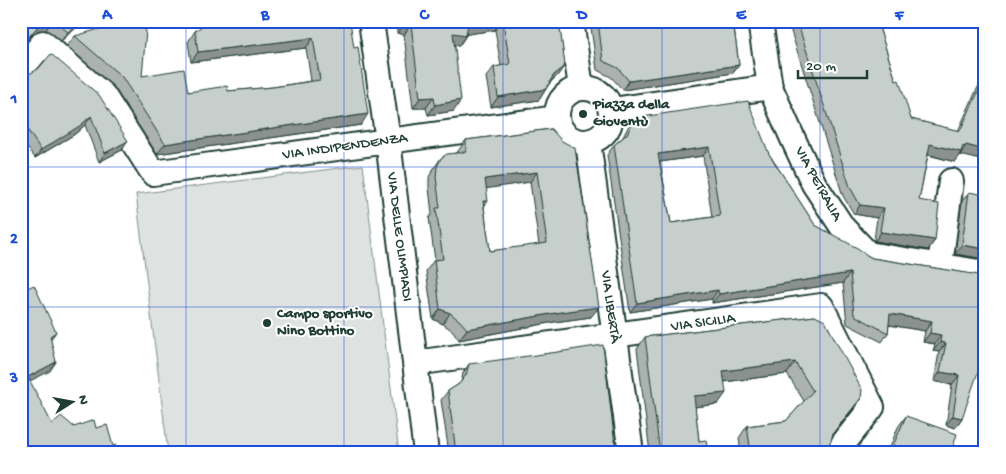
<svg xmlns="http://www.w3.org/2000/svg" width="1006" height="474" font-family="'Gochi Hand',sans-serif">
<rect width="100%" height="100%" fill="#fff"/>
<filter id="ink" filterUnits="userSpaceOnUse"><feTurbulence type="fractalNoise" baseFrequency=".02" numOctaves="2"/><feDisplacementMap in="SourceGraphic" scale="10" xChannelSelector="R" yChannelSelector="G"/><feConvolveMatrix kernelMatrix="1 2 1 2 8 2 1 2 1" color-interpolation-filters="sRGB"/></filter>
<g filter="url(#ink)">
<path fill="#dee3e2" stroke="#7e908b" d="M363 165 399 453H168L136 194Z"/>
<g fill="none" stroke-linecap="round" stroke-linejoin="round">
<defs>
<path id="street" d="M371 21 388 141 426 453
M571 21 581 87
M760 21 770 87 793 139 814 184 843 228 868 254 985 273
M21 69 43 43 103 95 153 173 557 118
M557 115a27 27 0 1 1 54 0a27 27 0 1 1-54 0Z
M612 110 770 87
M588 142 631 453
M940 265 951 181
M415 363 821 306 872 407 836 453"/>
</defs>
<use href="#street" stroke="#1f3d34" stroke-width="28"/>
<use href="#street" stroke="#fff" stroke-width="24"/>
</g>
<path fill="#abb2af" stroke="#1f3d34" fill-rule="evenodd" d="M21 21H84L61 41 52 33 46 30H39L33 34 21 48Z
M204 21H339L361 125 157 154 114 87 67 46 75 36 142 76 188 92 228 91 273 87 311 81 306 48 191 62 188 42 195 31 204 25 203 22Z
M396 21H559L558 75 550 83 546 89 539 100 491 107 486 77 494 67 501 66 495 30 467 34 459 46 455 45 454 111 428 115 426 108H413L404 35 397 33Z
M590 21H733L739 65 733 73 623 90 611 77 597 70Z
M791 21H877L896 81 911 119 958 131 976 91 985 75V116L980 123 985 125 955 162 928 155 919 200 935 240 928 250 875 241 874 240 877 218 854 214 843 196 789 25Z
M882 21H891L888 25Z
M21 72 128 141 122 150 99 162 85 125 75 134 35 158 21 139Z
M635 118 769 154 815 225 872 258 985 276 962 418 955 428 946 425 952 385 934 381 939 352 933 351 935 344 923 342 925 331 889 325 888 333 882 342 847 324 843 283 712 303V299L630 312 607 155 614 145 623 137 628 127ZM703 156 712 217 671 223 660 162Z
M551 129 591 317 554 322 459 340 453 331 443 324 433 319 426 271 434 260H435L429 218 432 214 429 188V177L434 168 441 158 458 152V151L466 140ZM530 182 539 245 490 251 484 207 486 188Z
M969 192 985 259 955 254 962 201Z
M815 316 861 398 833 435 831 441 822 453H741L739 438 747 426 786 421 804 401 787 374 724 382 718 404 695 407 699 441 708 453H650L637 349 645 337Z
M469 364 616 453H449L441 400 448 391 459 384 461 382 463 373Z
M906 416 951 453H875L878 449 888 452 898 427Z"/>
<path fill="#8b918f" stroke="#1f3d34" d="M45 21H52L46 30H39L33 34 21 48V46L39 25Z
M80 21H84L61 41 68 32Z
M490 21H501L495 30 462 35H466L459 46 446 43 453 33 468 24Z
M405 23 411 24 404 35 397 33Z
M313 38 306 48 191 62 198 52Z
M565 65 558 75 546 86 553 76Z
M739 65 733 73 623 90 629 81Z
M546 89 539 100 491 107 498 97Z
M434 97 426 108H413L420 98Z
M461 100 454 111 428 115 435 105Z
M368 114 361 125 157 154 165 144Z
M91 116 85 125 75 134 35 158 41 150Z
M128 141 122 150 99 162 105 153Z
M930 144 961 152 955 162 923 153Z
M966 145 985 150V161L960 155Z
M709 147 703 156 652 163 658 154Z
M537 172 530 182 478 190 485 179Z
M483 201H488L481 211Z
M860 205 884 208 877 218 854 214Z
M881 232 935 240 928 250 875 241Z
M962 245 985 249V259L955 254Z
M850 273 843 283 712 303 719 294Z
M718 290 712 299 630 312 637 303Z
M599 307 591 317 554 322 459 340 467 329 561 312Z
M440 309 450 313 443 324 433 319Z
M890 314 932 321 925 331 884 324Z
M56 332 50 340V336Z
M930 333 941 335 935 344 923 342Z
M940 342 946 343 939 352 933 351Z
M56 362 50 371 22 385 28 377Z
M795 362 787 374 715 383 723 371Z
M940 372 959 375 952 385 934 381Z
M726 393 718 404 686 408 694 396Z
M861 398 852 410 825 445 833 433Z
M953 416 962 418 955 428 946 425Z"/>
<path fill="#c7cfcc" stroke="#1f3d34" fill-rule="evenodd" d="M21 21H45L39 25 21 46Z
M54 21H80L68 32 58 24Z
M127 21H138L146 31 142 76 184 69 188 92 227 86 228 91 273 87 320 80 313 38 198 52 195 31 209 21H350L354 48 358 47 368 114 165 144 122 77 75 36Z
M404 21H490L468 24 466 35 453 33 461 100 435 105 434 97 420 98 411 24 405 23Z
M503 21H559L565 65 553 76 546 89 498 97 494 67 510 64Z
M598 21H733L739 65 629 81 618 68 603 61Z
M797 21H877L896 81 899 80 911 119 960 131 985 77V116L980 123 985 125V150L966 145 965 147 963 146 961 152 930 144 919 200 939 204 935 240 881 232 880 231 884 208 860 205 850 187Z
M51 54 99 95 128 141 105 153 91 116 81 125 41 150 21 120V72L24 73H31L38 69Z
M748 101 769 154 815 225 859 249 865 254 872 258 985 276V352L962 418 953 416 959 375 940 372 946 343 940 342 941 335 930 333 932 321 890 314 888 333 854 315 850 273 719 294 718 290 637 303 614 145 627 134 635 118ZM709 147 720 216 671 223 658 154Z
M551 129 562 141 575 148 599 307 561 312 467 329 460 321 450 313 440 309 434 260 443 259 436 208H440L436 177 437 167 441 158 447 154 466 152V140ZM537 172 547 243 490 251 483 201H488L485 179Z
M969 192 985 195V249L962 245Z
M34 285 56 332 50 336 56 362 28 377 52 424 61 416 74 427 94 420 96 428 107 425 113 446 116 445 118 453H21V291Z
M815 316 825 321 862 390 861 398 833 433 831 441 821 453H751L747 426 786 421 813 391 795 362 723 371 726 393 694 396 699 441 706 440 708 453H660L645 337Z
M603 345 616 453H456L448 391 459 384 466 375 469 364 558 352Z
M906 416 957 434 951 453H890Z
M878 449 889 453H877Z"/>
</g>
<path fill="none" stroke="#1d4ed8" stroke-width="1" stroke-opacity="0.55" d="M186 21V453M344 21V453M503 21V453M662 21V453M820 21V453M21 167H985M21 307H985"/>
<g fill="#1f3d34" stroke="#fff" stroke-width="2">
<circle cx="583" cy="114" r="5"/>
<circle cx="267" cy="323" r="5"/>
</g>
<g text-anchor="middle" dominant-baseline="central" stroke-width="4" stroke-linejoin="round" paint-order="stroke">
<g font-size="15" font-weight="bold" fill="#1f3d34" stroke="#fff" text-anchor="start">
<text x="593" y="105">Piazza della<tspan x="593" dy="17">Gioventù</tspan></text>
<text x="277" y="314">Campo sportivo<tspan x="277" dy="17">Nino Bottino</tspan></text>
</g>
<g font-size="15" fill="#1f3d34" stroke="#fff">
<text transform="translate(345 147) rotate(-8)">VIA INDIPENDENZA</text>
<text transform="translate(818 184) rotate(61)">VIA PETRALIA</text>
<text transform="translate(399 237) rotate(83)">VIA DELLE OLIMPIADI</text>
<text transform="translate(610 307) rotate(82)">VIA LIBERTÀ</text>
<text transform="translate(703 323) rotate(-8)">VIA SICILIA</text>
</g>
</g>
<rect width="1006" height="474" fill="none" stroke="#fff" stroke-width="55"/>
<g transform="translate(72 402) rotate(79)" stroke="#ffffff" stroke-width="4" paint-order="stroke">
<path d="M0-4L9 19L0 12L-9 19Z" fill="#1f3d34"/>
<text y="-8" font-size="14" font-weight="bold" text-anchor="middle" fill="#1f3d34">N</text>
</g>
<path d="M798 70v8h69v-8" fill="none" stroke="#1f3d34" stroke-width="2.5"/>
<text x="806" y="70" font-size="15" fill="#1f3d34" stroke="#ffffff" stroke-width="4" paint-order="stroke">20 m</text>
<rect x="28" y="28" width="950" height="418" fill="none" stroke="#1d4ed8" stroke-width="2"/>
<g font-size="16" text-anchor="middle" font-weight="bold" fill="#1d4ed8">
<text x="107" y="19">A</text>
<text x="265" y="19">B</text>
<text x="424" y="19">C</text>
<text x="582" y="19">D</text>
<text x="741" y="19">E</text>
<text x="899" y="19">F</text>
<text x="14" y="103">1</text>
<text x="14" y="243">2</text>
<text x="14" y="382">3</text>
</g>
</svg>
